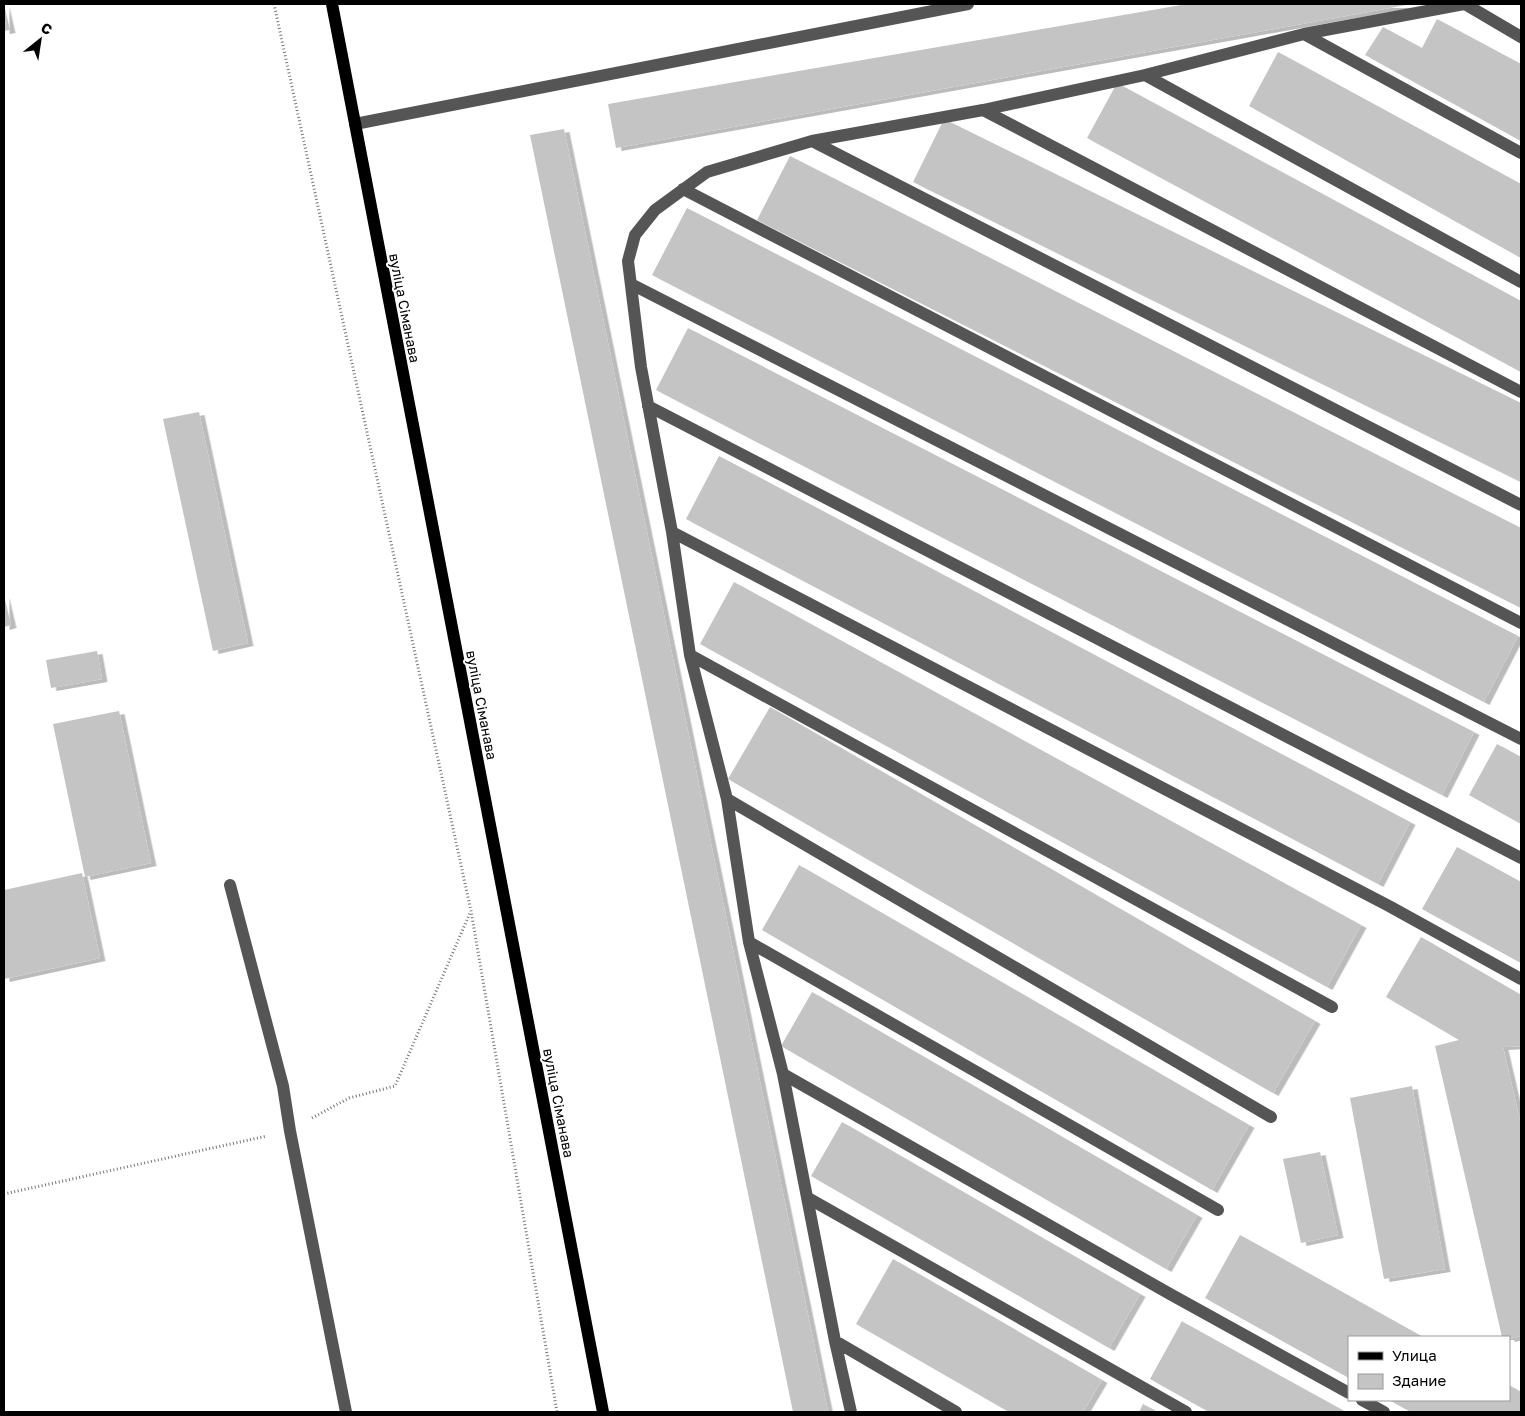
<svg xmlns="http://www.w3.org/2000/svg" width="1525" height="1416" font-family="'Golos Text',sans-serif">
<defs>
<filter id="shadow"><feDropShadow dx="5.5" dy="3" stdDeviation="0" flood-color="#0004"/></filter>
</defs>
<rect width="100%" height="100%" fill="#fff"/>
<path fill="#c4c4c4" filter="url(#shadow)" d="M4 4 10 30 4 31Z
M1187 4 1406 5 616 148 608 104Z
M1437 19 1521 64V141L1365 55 1383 27 1422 48Z
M1278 52 1521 184V258L1249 106Z
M1117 83 1521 301V372L1087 138Z
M944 119 1521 403V482L913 182Z
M564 129 828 1412H793L530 135Z
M790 156 1521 528V608L757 220Z
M687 208 1518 636 1484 702 652 275Z
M688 328 1474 732 1442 795 656 390Z
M199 412 248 643 213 651 163 419Z
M719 456 1410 822 1378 884 686 519Z
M734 582 1361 925 1327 987 700 644Z
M4 595 11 625 4 627Z
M97 651 102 679 51 688 46 660Z
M770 707 1315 1021 1273 1093 728 779Z
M119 711 151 863 85 877 53 724Z
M1497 744 1521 757V824L1469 795Z
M1457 847 1521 882V963L1422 909Z
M799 865 1249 1125 1212 1190 762 930Z
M82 873 100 958 4 979V890Z
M1421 937 1521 995V1046L1503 1047 1521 1125V1336L1509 1339V1337H1502L1435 1046 1459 1040 1386 997Z
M812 992 1197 1215 1166 1269 781 1046Z
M1412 1086 1445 1269 1384 1279 1350 1098Z
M842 1122 1140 1294 1109 1348 811 1176Z
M1320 1152 1338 1235 1301 1243 1283 1159Z
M1240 1235 1423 1337H1349V1378L1205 1298Z
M893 1259 1102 1380 1083 1412H1009L856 1324Z
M1182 1321 1183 1322 1346 1412H1209L1150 1379Z
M1509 1385 1521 1392V1412H1411L1389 1400H1509Z
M1143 1404 1158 1412H1139Z"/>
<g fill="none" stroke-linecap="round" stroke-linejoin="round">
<path stroke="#777" stroke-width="3" stroke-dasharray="1 2.5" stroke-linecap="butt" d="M274 4 471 911 557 1412
M312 1118 349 1098 395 1086 470 913
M4 1194 267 1136"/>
<path stroke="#555" stroke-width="12" d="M1465 4 1521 37
M1304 34 1521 153
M1145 75 1521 282
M983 110 1521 392
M355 124 968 4
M812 141 1521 505
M683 189 1521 623
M631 284 1521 739
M648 406 1521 858
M672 532 1389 906 1521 979
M690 655 1332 1007
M727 799 1271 1117
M230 885 283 1086 290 1131 346 1412
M749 942 1218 1210
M783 1074 1170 1294 1349 1393
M808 1198 1186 1412
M835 1341 956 1412
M1362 1400 1384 1412
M851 1412 835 1341 783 1074 749 942 727 799 690 655 672 532 641 367 628 261 635 235 655 210 707 172 812 141 983 110 1145 75 1304 34 1464 4"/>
<path stroke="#000" stroke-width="12" d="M332 4 603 1412"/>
</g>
<g text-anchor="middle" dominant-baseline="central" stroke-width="4" stroke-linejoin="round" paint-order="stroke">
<g font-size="14" fill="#000" stroke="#fff">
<text transform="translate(405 308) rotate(79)">вуліца Сіманава</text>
<text transform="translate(482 705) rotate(79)">вуліца Сіманава</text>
<text transform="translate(559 1103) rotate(79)">вуліца Сіманава</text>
</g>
</g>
<rect width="1525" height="1416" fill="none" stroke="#000000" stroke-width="10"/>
<rect x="1348" y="1336" width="162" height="65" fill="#ffffff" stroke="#999999"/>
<rect x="1358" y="1352" width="25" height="8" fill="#000000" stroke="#999999"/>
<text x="1392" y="1361" font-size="15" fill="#000000">Улица</text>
<rect x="1358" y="1374" width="25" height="15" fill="#c4c4c4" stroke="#999999"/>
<text x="1392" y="1386" font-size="15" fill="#000000">Здание</text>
<g transform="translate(40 40) rotate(30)" stroke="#ffffff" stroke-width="4" paint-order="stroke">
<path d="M0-4L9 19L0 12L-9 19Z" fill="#000000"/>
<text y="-8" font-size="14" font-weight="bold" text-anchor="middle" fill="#000000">С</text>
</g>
</svg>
